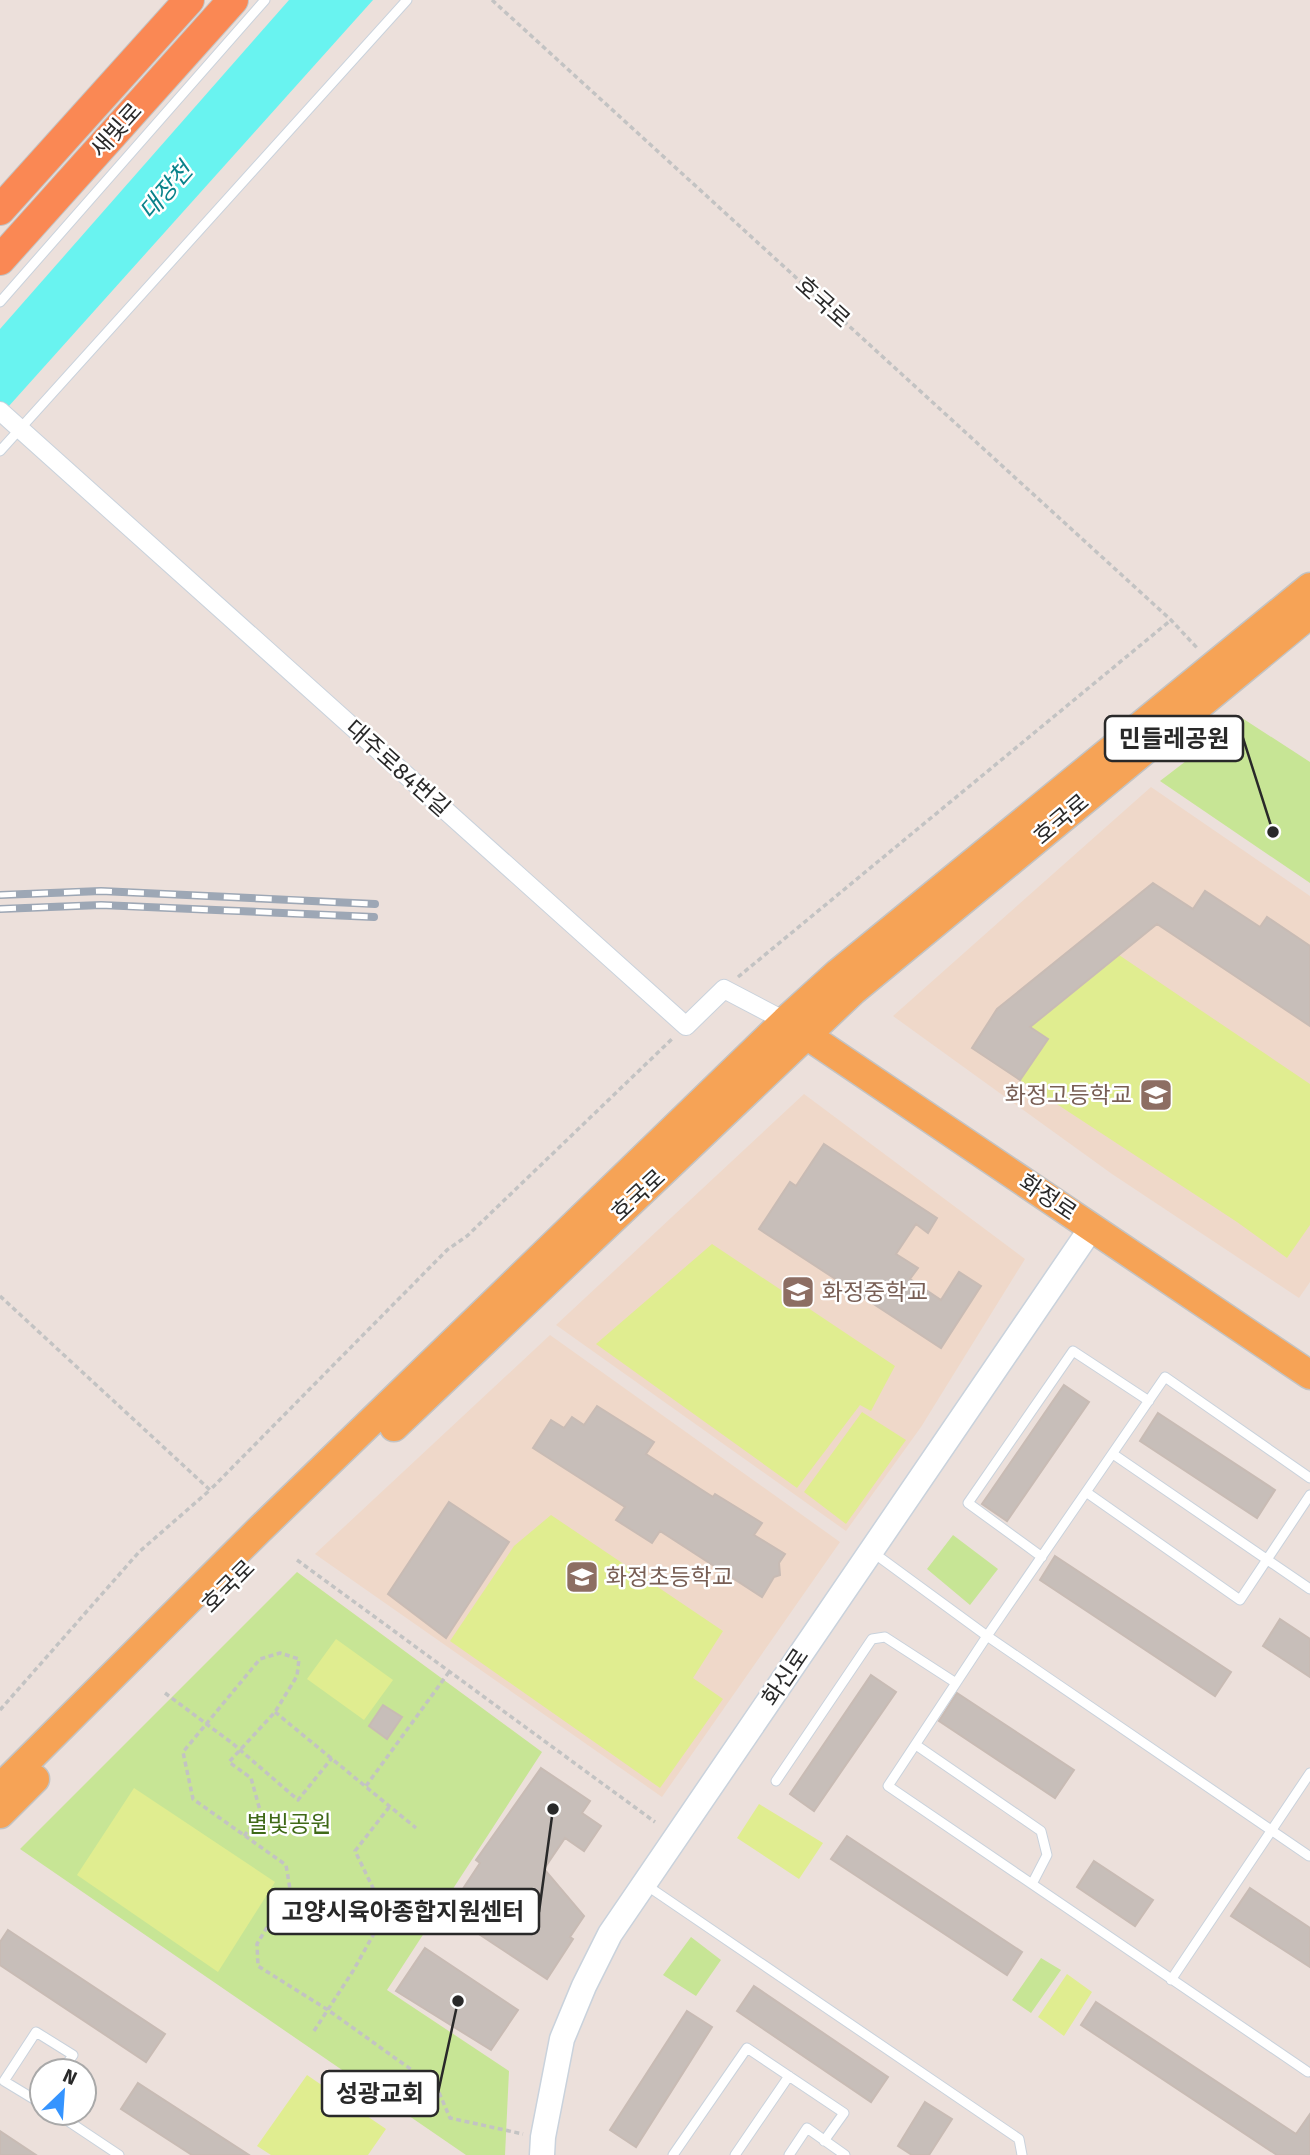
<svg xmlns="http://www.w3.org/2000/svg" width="1310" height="2155" font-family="'Fira Sans','Noto Sans KR',sans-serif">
<rect width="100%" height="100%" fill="#ece0db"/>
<path fill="#efd8c9" d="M1151 787 1310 896V1282L1299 1298 1112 1174 893 1016Z
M804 1094 1025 1259 921 1427 846 1531 556 1325Z
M550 1335 840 1542 662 1797 315 1554Z"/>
<path fill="#c7e595" d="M1242 718 1310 762V883L1160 781Z
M953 1535 998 1569 970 1605 927 1569Z
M297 1572 542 1752 387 1990 509 2071 505 2155H466L20 1849Z
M691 1937 721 1960 696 1996 663 1975Z
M1041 1958 1061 1970 1031 2013 1012 2000Z"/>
<path fill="#e0ed90" d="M1119 955 1310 1084V1225L1287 1258 1237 1222 1020 1080 1048 1039 1030 1027Z
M712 1244 895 1366 871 1411 860 1405 797 1488 596 1344Z
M862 1412 906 1440 846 1524 804 1492Z
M551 1515 723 1631 693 1678 723 1699 660 1788 450 1641 514 1546Z
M336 1639 393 1680 364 1720 307 1679Z
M134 1788 275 1882 218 1972 77 1875Z
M759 1804 823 1843 799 1879 737 1838Z
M1067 1974 1092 1992 1064 2036 1038 2017Z
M307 2075 386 2129 368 2155H271L257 2146Z"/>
<path fill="#69f3f0" d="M289 0H373L0 416V329Z"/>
<path fill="#c7beb9" stroke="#c8bbb4" stroke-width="2" d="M1153 883 1193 909 1205 891 1260 927 1267 917 1310 946V1026L1157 924 1030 1027 1048 1039 1020 1080 972 1048 997 1009Z
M824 1144 937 1218 928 1233 916 1224 896 1254 918 1268 910 1279 941 1300 959 1272 981 1286 941 1348 759 1229 790 1182 796 1186Z
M1064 1385 1089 1402 1007 1521 982 1504Z
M597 1406 654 1442 646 1454 713 1497 715 1494 762 1523 754 1535 785 1554 779 1563 780 1575 774 1577 762 1597 660 1531 652 1543 616 1520 625 1507 533 1448 551 1420 564 1428 572 1417 584 1425Z
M1158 1413 1275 1490 1257 1518 1140 1441Z
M449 1502 509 1542 446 1638 388 1594Z
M1055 1556 1231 1672 1215 1696 1040 1580Z
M1280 1619 1310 1639V1677L1263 1646Z
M871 1675 896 1692 814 1811 790 1794Z
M957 1693 1074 1770 1055 1798 939 1721Z
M383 1705 402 1717 387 1739 369 1726Z
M541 1768 590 1801 582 1813 601 1826 584 1851 565 1838 544 1869 584 1916 570 1937 573 1939 547 1979 447 1913 480 1863 476 1860Z
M847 1836 1022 1952 1007 1975 831 1859Z
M1094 1861 1153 1900 1135 1926 1077 1887Z
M1250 1888 1310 1928V1967L1231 1916Z
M8 1930 165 2034 146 2062 0 1965V1942Z
M425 1948 518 2010 491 2050 396 1991Z
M754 1986 888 2077 871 2102 737 2011Z
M1096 2002 1296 2134 1310 2114V2155H1277L1081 2025Z
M687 2011 712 2027 636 2147 610 2130Z
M138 2083 249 2155H192L121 2109Z
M925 2102 952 2119 929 2155H912L898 2146Z
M0 2131 36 2155H0Z"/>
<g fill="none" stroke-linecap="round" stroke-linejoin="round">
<defs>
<path id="service" d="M0 302 265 0
M0 451 407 0
M1113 1454 1310 1589
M1310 1478 1165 1377 1086 1492 1240 1600 1310 1495
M1086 1492 987 1636 888 1786 1308 2072
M871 1551 987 1636 1309 1856
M1042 1557 968 1503 1073 1351 1149 1401
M916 1745 1041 1831 1047 1855 1032 1884
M776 1781 872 1639 885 1637 956 1683
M646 1885 1019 2139 1022 2155
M1171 1980 1310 1773
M42 2104 4 2081 36 2032 73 2055 62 2071
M56 2113 119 2155
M673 2155 747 2048 844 2113 824 2141
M735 2155 789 2076
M789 2155 807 2128 845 2155"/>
<path id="minor" d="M0 411 686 1026 724 989 785 1021"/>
<path id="secondary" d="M542 2155 543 2137 562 2039 584 1986 610 1934 1092 1227"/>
<path id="primary" d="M793 1026 1310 1375
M394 1427 853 991 1310 614
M0 1788 258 1531 785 1021 838 973 1310 587
M0 1814 35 1779"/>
<path id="trunk" d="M0 210 189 0
M0 260 233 0"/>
</defs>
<use href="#service" stroke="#c9d2dc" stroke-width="11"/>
<use href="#minor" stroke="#c9d2dc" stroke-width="20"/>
<use href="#secondary" stroke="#c9d2dc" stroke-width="27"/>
<use href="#primary" stroke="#c3c3c3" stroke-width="31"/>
<use href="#trunk" stroke="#c3c3c3" stroke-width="32"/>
<path stroke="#c3c3c3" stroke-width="3.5" stroke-dasharray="5 3.5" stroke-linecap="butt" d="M492 0 1171 620 1199 650
M738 977 1171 620
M0 1296 210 1490 447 1250 467 1236 674 1037
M297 1560 655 1822
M165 1693 232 1743 298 1800 332 1758
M0 1710 139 1552 210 1490
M275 1712 416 1828
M366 1786 449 1672
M244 1836 261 1814 251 1778 229 1762 275 1712 297 1676 299 1659 280 1653 260 1659 183 1752 193 1799 286 1865 290 1889 257 1944 258 1966 328 2010 437 2088 450 2118 523 2134
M314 2031 353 1971 381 1921 375 1892 355 1851 390 1806"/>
<use href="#service" stroke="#fff" stroke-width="9"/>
<use href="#minor" stroke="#fff" stroke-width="18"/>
<use href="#secondary" stroke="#fff" stroke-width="24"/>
<use href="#primary" stroke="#f6a356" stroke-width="28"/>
<use href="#trunk" stroke="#fa8854" stroke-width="30"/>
<defs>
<path id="rail" d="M0 895 101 891 375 904
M0 909 101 905 374 917"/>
</defs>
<use href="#rail" stroke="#9da7b5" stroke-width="8"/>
<use href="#rail" stroke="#fff" stroke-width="5" stroke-dasharray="16" stroke-linecap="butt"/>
</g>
<defs>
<symbol id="school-square" viewBox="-11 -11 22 22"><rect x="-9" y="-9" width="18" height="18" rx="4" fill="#8d6e63" stroke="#fff"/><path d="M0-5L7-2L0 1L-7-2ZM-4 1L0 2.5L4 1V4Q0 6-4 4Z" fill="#fff"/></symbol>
</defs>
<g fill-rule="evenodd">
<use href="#school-square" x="1137" y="1076" width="38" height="38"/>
<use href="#school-square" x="779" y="1273" width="38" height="38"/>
<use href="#school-square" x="563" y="1558" width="38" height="38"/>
</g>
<g text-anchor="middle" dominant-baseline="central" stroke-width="5" stroke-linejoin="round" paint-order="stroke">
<g font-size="23" fill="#292929" stroke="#fff">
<text transform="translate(116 130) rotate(-48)">새빛로</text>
<text transform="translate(823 302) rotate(42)">호국로</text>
<text transform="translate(398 768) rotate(42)">대주로84번길</text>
<text transform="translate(1061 819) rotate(-40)">호국로</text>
<text transform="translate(638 1195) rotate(-43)">호국로</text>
<text transform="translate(1048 1197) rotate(34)">화정로</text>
<text transform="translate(228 1586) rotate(-45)">호국로</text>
<text transform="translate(785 1677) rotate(-56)">화신로</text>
</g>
<g font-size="23" fill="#785e54" stroke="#fff" text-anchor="start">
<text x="1132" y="1095" text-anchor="end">화정고등학교</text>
<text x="822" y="1292">화정중학교</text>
<text x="606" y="1577">화정초등학교</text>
</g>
<g font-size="23" fill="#3f6917" stroke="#fff">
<text x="289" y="1824">별빛공원</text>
</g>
<g font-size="24" font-style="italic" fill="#09828a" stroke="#fff">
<text transform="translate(166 191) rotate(-49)">대장천</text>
</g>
</g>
<path fill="none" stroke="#292929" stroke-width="2.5" d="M1273 832L1243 738M553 1809L539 1912M458 2001L438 2093"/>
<g fill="#292929" stroke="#fff" stroke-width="2.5">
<circle cx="1273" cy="832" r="7"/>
<circle cx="553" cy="1809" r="7"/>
<circle cx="458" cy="2001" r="7"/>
</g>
<g fill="#fff" stroke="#292929" stroke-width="2.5">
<rect x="1105" y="716" width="138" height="45" rx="7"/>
<rect x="268" y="1889" width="271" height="45" rx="7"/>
<rect x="322" y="2071" width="116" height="45" rx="7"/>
</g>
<g font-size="24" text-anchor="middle" font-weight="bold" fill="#292929">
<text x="1174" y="747">민들레공원</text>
<text x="403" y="1920">고양시육아종합지원센터</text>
<text x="380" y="2102">성광교회</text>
</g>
<g transform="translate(63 2092) rotate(25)"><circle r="33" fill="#ffffff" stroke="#a9a9a9" stroke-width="2"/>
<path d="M0-5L12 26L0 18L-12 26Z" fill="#3594ff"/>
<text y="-10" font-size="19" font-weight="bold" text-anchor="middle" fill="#292929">N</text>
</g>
</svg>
